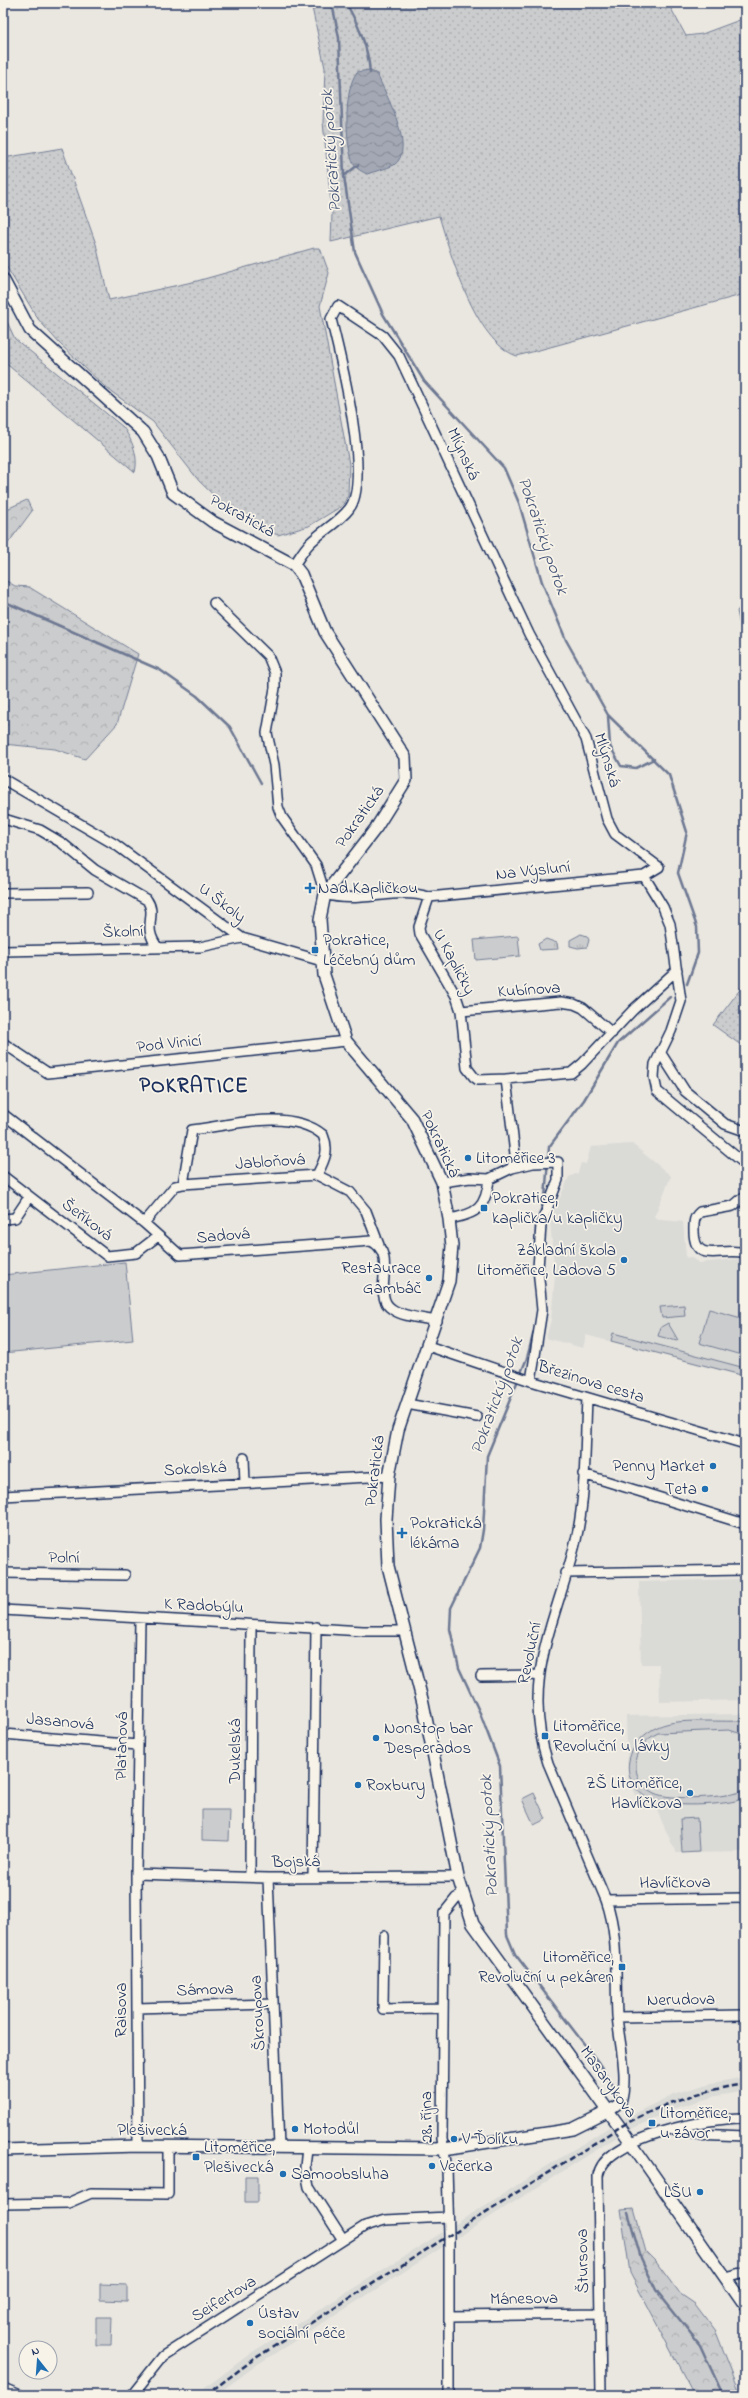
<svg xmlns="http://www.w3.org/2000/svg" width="748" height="2398" font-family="'Indie Flower',sans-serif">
<defs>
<pattern id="grass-dots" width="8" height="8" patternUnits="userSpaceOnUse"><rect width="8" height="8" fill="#cbcccd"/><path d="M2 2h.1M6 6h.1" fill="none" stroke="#aeb0b2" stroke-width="1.8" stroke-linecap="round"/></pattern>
<pattern id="forest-crowns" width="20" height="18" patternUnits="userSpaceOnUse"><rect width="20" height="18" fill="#cbcccd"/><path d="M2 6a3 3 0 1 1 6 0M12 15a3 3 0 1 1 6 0" fill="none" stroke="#aeb0b2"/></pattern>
<pattern id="park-tufts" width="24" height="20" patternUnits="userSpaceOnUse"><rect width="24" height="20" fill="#cbcccd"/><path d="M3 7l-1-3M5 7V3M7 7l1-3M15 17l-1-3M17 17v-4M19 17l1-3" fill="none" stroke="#aeb0b2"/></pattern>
<pattern id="water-waves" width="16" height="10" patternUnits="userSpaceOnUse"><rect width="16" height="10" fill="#a3a8b4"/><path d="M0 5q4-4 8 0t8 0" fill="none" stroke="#848996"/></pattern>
</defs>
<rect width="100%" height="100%" fill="#eae7e0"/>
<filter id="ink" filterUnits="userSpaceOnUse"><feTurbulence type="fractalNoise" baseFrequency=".025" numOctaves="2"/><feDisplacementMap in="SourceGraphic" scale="8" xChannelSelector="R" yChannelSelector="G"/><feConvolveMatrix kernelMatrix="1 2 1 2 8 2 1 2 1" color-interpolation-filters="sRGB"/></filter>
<g filter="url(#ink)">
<path fill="#dadad6" d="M632 1144 671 1176 654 1217 661 1220 683 1222 686 1258 690 1257 699 1263 738 1259 745 1261V1377L586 1335 583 1348 546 1338 551 1320 555 1276 550 1220 569 1177 578 1173 581 1163 586 1164 591 1147Z
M740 1579 741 1618H745V1700L660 1702 659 1664H641L639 1582Z
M745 1714V1852L676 1853 656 1808H642L628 1778 626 1716Z
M745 2077V2091L716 2096 678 2107 623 2133 258 2364 216 2395H196L251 2353 617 2122 674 2094 712 2083Z"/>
<path fill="url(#grass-dots)" stroke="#737e96" d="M311 3H668L686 36 702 34 745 18V294L517 356C475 342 451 255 439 216L331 242 332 214 323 122 325 68Z
M62 148 96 244 109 300 197 281 314 248H320L329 273 320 306 349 464 348 496 342 506 309 526 278 535 253 525 230 511 199 481 153 422 105 387 59 343 38 319 3 261V158Z
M3 313 15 339 123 427C132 440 139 456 135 472L3 361Z
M745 602V650L737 611Z
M745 983V1048L713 1025Z"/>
<path fill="url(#forest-crowns)" stroke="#737e96" d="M27 500 32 511 3 550V513L9 508Z
M3 579 15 586 29 587 138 654 117 724 85 759 55 749 3 744Z
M634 2209 646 2252 656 2262 679 2293 695 2304 716 2332 741 2395H694L630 2273 621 2210Z"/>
<path fill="url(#park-tufts)" stroke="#737e96" d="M581 934 587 936 589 940 587 947 578 948 570 946V940Z
M546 939 557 943 558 949 540 950 538 944Z"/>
<path fill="#cbcccd" stroke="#737e96" d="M518 936 520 956 476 960 474 940Z
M125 1262 133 1340 3 1353V1275Z
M684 1305 685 1316 662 1318 660 1307Z
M709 1309 745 1319V1356L699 1343Z
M668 1323 678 1340 677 1341 658 1336 661 1327Z
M613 1333 745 1368V1376L611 1341Z
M745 1721V1735L729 1730 658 1733C633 1744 626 1780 654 1793 669 1801 730 1798 745 1790V1798C728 1806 665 1808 649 1799 612 1778 629 1734 666 1724 683 1719 725 1722 745 1721Z
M534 1793 546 1819 534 1825 522 1799Z
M202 1810H230L229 1841 202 1840Z
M697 1818 699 1852 682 1853 680 1819Z
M245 2176H258V2202H245Z
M100 2284 127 2285V2301L100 2300Z
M96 2317H112L111 2345H96Z"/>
<path fill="url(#water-waves)" stroke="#6d7892" d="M369 70 377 74C385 93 417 150 394 165 386 169 375 171 367 174 361 171 354 168 352 160 345 140 344 88 357 72Z"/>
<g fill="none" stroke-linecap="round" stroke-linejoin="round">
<path stroke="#6d7892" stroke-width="2.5" d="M332 3 339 38 344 176 355 252 383 314 424 381 504 468 519 503 542 582 566 640 608 715 669 775 687 832 678 873 697 927 698 953 687 984
M346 3C359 26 368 46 370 73
M344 176 358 165
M3 601 160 670 197 696 230 727 261 783
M608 716 610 746 621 766 636 768 654 759
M536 1239V1225L545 1198 549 1147 584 1100 618 1043 670 997
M534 1331 527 1358 487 1456 483 1530 480 1548 451 1608 450 1629 459 1668 480 1713 500 1766 507 1935 515 1954 598 2062 614 2087
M628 2213 641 2258 656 2290 700 2345 723 2395"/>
<defs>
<path id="minor" d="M214 603 268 656 275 673V688L267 733 274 765 278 807 282 817 316 865 325 894C359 905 395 886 429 897L644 876 659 867 615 834 607 819 586 739 529 634 399 356 383 336 338 306 331 319C340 355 372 481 349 509 339 522 322 531 310 543 304 549 299 558 294 565
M3 779 116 845 242 938 322 961
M4 819 40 830 62 843 95 870 147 900C158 916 141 926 158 948
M644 876 663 907 670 924 681 1001 671 1031 655 1064 654 1077 657 1091 745 1164
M3 893 88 892
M429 897 419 927 420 934 456 996 461 1011 467 1068 474 1077 478 1080 506 1079 571 1073 582 1064 633 1010 677 970
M3 951 200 947 242 938
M461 1011 561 1002 574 1004 583 1008 612 1033
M3 1043 48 1073 346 1041
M660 1052 685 1091 725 1124 745 1131
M3 1114 144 1223 180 1255 371 1241C400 1255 370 1295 392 1309 403 1317 423 1318 437 1321
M512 1168 533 1163 558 1162V1180L541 1225 538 1268 542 1310 531 1381
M3 1176 107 1256 136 1253 158 1236
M442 1182 470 1178 489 1179 512 1168 515 1154 506 1079
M183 1184 192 1130C232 1125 290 1108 323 1135 330 1151 324 1161 317 1175
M745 1196 733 1206 700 1212C693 1218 694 1223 694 1232 695 1266 722 1246 745 1253
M3 1219 15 1218 29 1197
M449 1219C477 1214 486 1208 489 1179
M144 1223 175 1186 183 1184 317 1175 350 1192 366 1211 379 1245
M428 1346 531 1381 745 1444
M587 1398C585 1442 586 1497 576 1540 557 1620 520 1679 548 1763L606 1900C619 1936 615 1978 617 2016 619 2043 629 2075 621 2102L607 2112
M407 1404 477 1417
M244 1458 245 1483
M583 1474 745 1524
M3 1496 389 1476
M3 1573 125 1575
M565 1573 745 1570
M3 1610 363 1631H403
M481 1676 538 1675
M3 1734 138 1745
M136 1874 268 1878 458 1877
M250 1877 251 1625
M313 1877 316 1627
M268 1878 279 2147
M606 1900 745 1898
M384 1936 383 2009 443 2008
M137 2008 273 2004
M617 2017 745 2015
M676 2130 694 2134 745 2136
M138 2146 136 1874 140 1619
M307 2148 305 2167 309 2187 343 2240
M3 2204 68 2203 91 2193 168 2194V2147
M726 2278 745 2273
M449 2316 600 2314
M3 2388 20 2395
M132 2395 163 2356 365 2226 385 2220 448 2217
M449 2395V2235L447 2168 442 2139 444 1913 456 1898 463 1895
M601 2395 598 2176C603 2137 712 2117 745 2118"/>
<path id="tertiary" d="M3 279 30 330 143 432 158 456 173 493 213 522 294 565 301 574 325 632 405 757 406 780 376 828 325 894 320 919 324 975 346 1041 412 1119 442 1182 449 1219 452 1246 449 1281 398 1430 389 1476 386 1519 388 1566 423 1703 458 1877 473 1924 620 2127 745 2306
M3 2150 138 2146 444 2149 573 2129 607 2112"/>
</defs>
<use href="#minor" stroke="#1b2f5e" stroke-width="12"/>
<use href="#tertiary" stroke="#1b2f5e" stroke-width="14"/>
<use href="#minor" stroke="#f7f3e8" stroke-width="9"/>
<use href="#tertiary" stroke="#f7f3e8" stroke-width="11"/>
<path stroke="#1b2f5e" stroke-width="2.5" stroke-dasharray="6 3" stroke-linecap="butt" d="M206 2395 254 2359 620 2127C659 2105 700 2090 745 2084"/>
</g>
</g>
<g fill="#1f6fb2" stroke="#f7f3e8" stroke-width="1.5">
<path d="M308 882h4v4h4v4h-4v4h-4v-4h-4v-4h4z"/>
<rect x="311" y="946" width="8" height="8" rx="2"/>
<circle cx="468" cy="1158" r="4"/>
<rect x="480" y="1204" width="8" height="8" rx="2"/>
<circle cx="624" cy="1260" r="4"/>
<circle cx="429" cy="1278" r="4"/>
<circle cx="713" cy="1466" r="4"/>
<circle cx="705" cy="1489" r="4"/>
<path d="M400 1527h4v4h4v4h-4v4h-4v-4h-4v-4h4z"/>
<rect x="541" y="1732" width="8" height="8" rx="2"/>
<circle cx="376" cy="1738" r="4"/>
<circle cx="358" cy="1785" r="4"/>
<circle cx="690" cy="1793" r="4"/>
<rect x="618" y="1963" width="8" height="8" rx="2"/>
<rect x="648" y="2119" width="8" height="8" rx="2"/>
<circle cx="295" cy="2129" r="4"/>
<circle cx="454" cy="2139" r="4"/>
<rect x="192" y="2153" width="8" height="8" rx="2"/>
<circle cx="432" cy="2166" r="4"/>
<circle cx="283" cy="2174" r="4"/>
<circle cx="700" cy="2192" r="4"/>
<circle cx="250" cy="2323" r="4"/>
</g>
<g text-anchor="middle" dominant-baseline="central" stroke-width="3.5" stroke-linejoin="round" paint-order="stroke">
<g font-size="17" fill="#1b2f5e" stroke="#f7f3e8">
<text transform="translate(463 454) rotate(65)">Mlýnská</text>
<text transform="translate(242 516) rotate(29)">Pokratická</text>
<text transform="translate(607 760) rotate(73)">Mlýnská</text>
<text transform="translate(360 817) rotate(-55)">Pokratická</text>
<text transform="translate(533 871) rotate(-6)">Na Výsluní</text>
<text transform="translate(222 903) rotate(37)">U Školy</text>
<text transform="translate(123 932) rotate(-1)">Školní</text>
<text transform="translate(454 962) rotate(62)">U Kapličky</text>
<text transform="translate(529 990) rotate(-4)">Kubínova</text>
<text transform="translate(169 1044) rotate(-6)">Pod Vinicí</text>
<text transform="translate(440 1144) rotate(65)">Pokratická</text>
<text transform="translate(270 1162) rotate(-4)">Jabloňová</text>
<text transform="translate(87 1220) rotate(37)">Šeříková</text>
<text transform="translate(223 1236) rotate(-5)">Sadová</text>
<text transform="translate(591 1382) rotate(17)">Březinova cesta</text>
<text transform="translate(195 1469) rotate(-3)">Sokolská</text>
<text transform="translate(375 1471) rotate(-83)">Pokratická</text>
<text transform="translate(64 1558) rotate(1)">Polní</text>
<text transform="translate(204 1606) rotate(3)">K Radobýlu</text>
<text transform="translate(530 1653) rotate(-78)">Revoluční</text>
<text transform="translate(60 1722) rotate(5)">Jasanová</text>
<text transform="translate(122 1746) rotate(-89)">Platanová</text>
<text transform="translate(235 1751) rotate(-90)">Dukelská</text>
<text transform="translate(296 1862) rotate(-1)">Bojská</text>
<text transform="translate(675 1883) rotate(-1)">Havlíčkova</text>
<text transform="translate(205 1990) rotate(-2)">Sámova</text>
<text transform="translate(681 2000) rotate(-1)">Nerudova</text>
<text transform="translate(121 2010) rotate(-90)">Raisova</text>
<text transform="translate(258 2013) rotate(-93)">Škroupova</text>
<text transform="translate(608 2082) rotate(54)">Masarykova</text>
<text transform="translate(427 2117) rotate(-91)">28. října</text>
<text x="152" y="2130">Plešivecká</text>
<text transform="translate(583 2261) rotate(-91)">Štursova</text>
<text transform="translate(224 2299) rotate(-32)">Seifertova</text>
<text transform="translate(524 2299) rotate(-1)">Mánesova</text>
</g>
<g font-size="17" fill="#1b2f5e" stroke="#f7f3e8" text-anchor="start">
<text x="318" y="888">Nad Kapličkou</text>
<text x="323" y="940">Pokratice,<tspan x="323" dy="20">Léčebný dům</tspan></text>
<text x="476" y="1158">Litoměřice 3</text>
<text x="492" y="1198">Pokratice,<tspan x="492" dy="20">kaplička/u kapličky</tspan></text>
<text x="616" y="1250" text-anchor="end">Základní škola<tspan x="616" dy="20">Litoměřice, Ladova 5</tspan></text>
<text x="421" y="1268" text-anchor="end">Restaurace<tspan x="421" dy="20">Gambáč</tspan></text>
<text x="705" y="1466" text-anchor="end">Penny Market</text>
<text x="697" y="1489" text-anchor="end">Teta</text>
<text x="410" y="1523">Pokratická<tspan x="410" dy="20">lékárna</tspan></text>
<text x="553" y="1726">Litoměřice,<tspan x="553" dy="20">Revoluční u lávky</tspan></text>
<text x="384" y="1728">Nonstop bar<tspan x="384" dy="20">Desperados</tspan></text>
<text x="682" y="1783" text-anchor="end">ZŠ Litoměřice,<tspan x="682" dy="20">Havlíčkova</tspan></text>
<text x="366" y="1785">Roxbury</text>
<text x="614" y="1957" text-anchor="end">Litoměřice,<tspan x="614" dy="20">Revoluční u pekáren</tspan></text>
<text x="660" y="2113">Litoměřice,<tspan x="660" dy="20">u závor</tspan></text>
<text x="303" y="2129">Motodůl</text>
<text x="462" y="2139">V Ďolíku</text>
<text x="204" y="2147">Litoměřice,<tspan x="204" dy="20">Plešivecká</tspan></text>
<text x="440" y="2166">Večerka</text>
<text x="291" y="2174">Samoobsluha</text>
<text x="692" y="2192" text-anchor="end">LŠU</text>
<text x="258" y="2313">Ústav<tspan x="258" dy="20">sociální péče</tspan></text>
</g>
<g font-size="18" font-style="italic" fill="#445378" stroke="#f7f3e8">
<text transform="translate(332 151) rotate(-94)">Pokratický potok</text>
<text transform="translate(542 536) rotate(71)">Pokratický potok</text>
<text transform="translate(498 1396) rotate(-70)">Pokratický potok</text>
<text transform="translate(490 1836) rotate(-93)">Pokratický potok</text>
</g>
<g font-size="21" font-weight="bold" letter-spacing="1" fill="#1b2f5e" stroke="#f7f3e8">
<text x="194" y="1087">POKRATICE</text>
</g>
</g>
<rect width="748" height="2398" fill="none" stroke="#f7f3e8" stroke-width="16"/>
<rect x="8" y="8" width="732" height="2382" fill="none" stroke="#1b2f5e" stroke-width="1.5" filter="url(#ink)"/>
<g transform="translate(38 2360) rotate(343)"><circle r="19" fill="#f7f3e8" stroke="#9fa5b1"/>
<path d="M0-3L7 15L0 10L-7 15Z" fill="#1f6fb2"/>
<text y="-6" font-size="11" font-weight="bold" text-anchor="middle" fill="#1b2f5e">N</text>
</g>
</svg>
